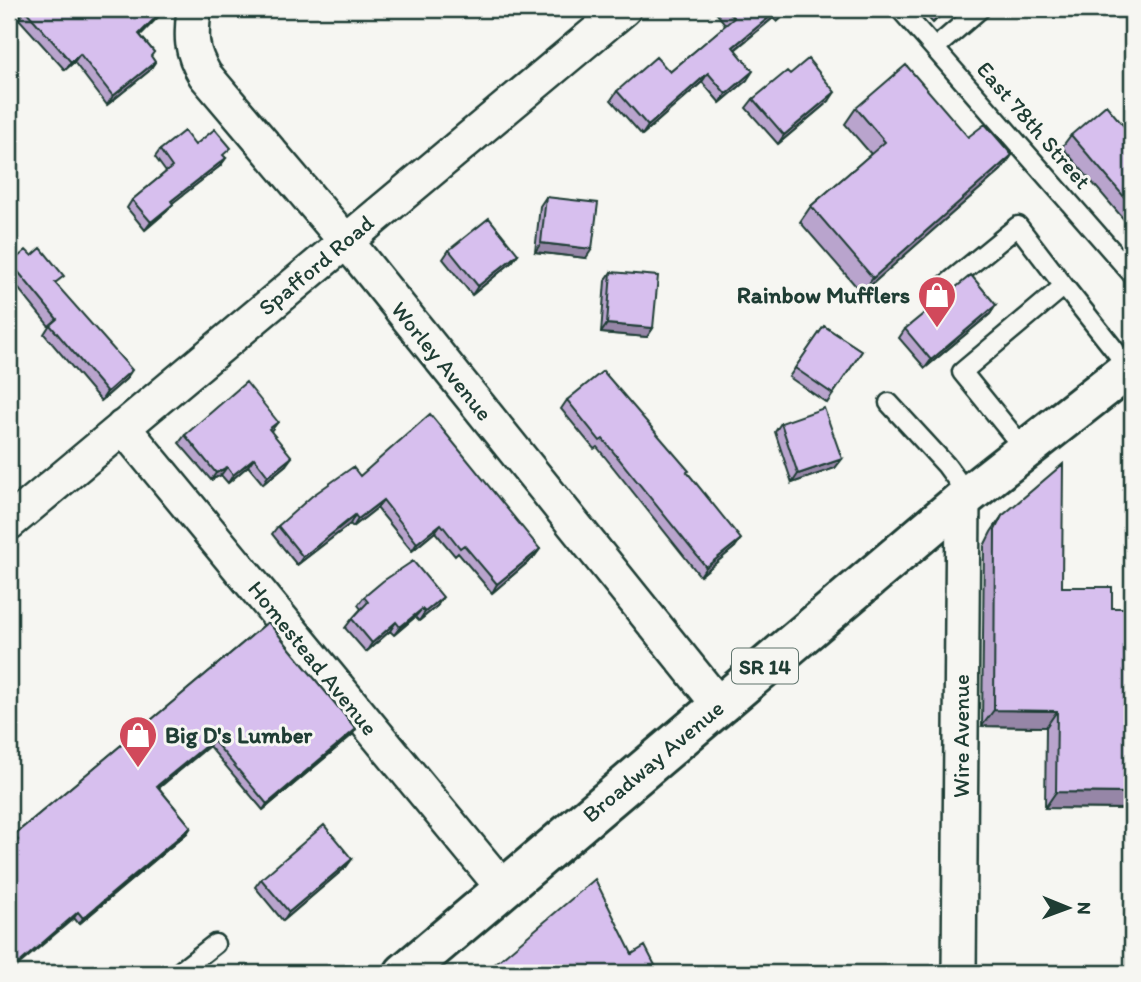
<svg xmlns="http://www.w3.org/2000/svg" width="1141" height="982" font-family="Itim,sans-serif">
<rect width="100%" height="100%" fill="#f6f6f2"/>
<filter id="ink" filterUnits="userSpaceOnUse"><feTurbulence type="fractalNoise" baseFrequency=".0143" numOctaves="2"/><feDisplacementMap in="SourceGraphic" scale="14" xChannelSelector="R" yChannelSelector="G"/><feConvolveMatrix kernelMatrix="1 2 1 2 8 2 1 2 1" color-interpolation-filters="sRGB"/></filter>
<g filter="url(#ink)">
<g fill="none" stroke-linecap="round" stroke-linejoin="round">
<defs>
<path id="service" d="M900 9 1132 274
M935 48 980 9
M941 289 1018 226 1064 286
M889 403 946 465 968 495
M1025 450 962 372 1064 286 1129 368
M178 973 215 944"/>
<path id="minor" d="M194 9C191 37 190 50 205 75L359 257 719 705
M123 427 503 888
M9 523 624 9
M959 973 963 499"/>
<path id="primary" d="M404 973 963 499 1132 366"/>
</defs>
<use href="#service" stroke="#1f3d34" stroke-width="23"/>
<use href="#minor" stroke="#1f3d34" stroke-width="38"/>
<use href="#primary" stroke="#1f3d34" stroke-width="44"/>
<use href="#service" stroke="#f6f6f2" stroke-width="18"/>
<use href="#minor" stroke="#f6f6f2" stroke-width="33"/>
<use href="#primary" stroke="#f6f6f2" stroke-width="38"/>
</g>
<path fill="#b9a4cd" stroke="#1f3d34" stroke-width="2" d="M9 9H164L159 16 140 35 154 52 151 56 155 62 149 71 107 105 74 62 65 70 19 19 14 22 10 17Z
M713 9H792L777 22 773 18 735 50 747 80 720 103 702 82 642 135 611 100 617 91 670 72 726 25Z
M920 9H947L933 23Z
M790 74 829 101 778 144 746 108 753 99Z
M856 108 968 137 1012 155 1001 170 862 293 800 222 811 206 871 154 845 124Z
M1132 127V229L1062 147 1071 135 1128 131Z
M195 145 224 157 226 158 220 166 172 203 167 211 145 230 127 208 132 200 166 172 155 157 160 150Z
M546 197 586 258 535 252 540 206Z
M449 250 518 254 512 262 472 295 443 259Z
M11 263 57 285 126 379 101 401 44 334 49 326 9 277V266Z
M611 272 653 328 647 337 601 333 605 281Z
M996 305 990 314 925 368 899 338 905 329Z
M824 326 862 351 827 403 789 377Z
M567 400 687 473 735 547 700 576 597 447 594 449 561 409Z
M278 422 271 431 286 465 263 484 248 466 228 483 221 475 211 480 179 443 185 435Z
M781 423 842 459 835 468 792 483 775 432Z
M360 476 540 549 534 557 492 593 458 553 455 556 435 532 412 551 377 508 353 527 350 524 297 565 272 534 278 526Z
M1002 516 1062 587 1112 608 1132 809 1045 808 1046 727 982 726 984 546 991 532Z
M364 597 437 606 419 621 415 617 394 635 390 631 366 652 345 628 352 619 361 609 358 605Z
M268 622 356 729 352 735 263 810 209 746 159 788 191 827 187 833 79 924 10 841 14 835Z
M352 859 346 867 283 921 255 887 261 879Z
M632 954 659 973H486L490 968Z"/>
<path fill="#9686a7" stroke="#1f3d34" stroke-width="2" d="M164 9 159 16 133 43 139 34Z
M779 9 773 18 727 56 733 47Z
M788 9H792L777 22 783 13Z
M944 9H947L933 23 939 14Z
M25 10 19 19 14 22 20 14Z
M80 54 74 62 65 70 71 62Z
M155 62 149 71 107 105 113 96Z
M753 71 747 80 720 103 726 94Z
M708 73 702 82 642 135 648 126Z
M835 92 829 101 778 144 784 135Z
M1012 155 1001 170 862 293 873 278Z
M226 158 220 166 165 209 171 201Z
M173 204 167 211 145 230 151 222Z
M541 243 592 249 586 258 535 252Z
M518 254 512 262 472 295 478 286Z
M996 305 990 314 925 368 931 360Z
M607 324 653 328 647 337 601 333Z
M132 370 126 379 101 401 107 392Z
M292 457 286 465 263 484 268 476Z
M254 458 248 466 228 483 233 475Z
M842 459 835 468 792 483 798 474Z
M227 467 221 475 211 480 216 473Z
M383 500 377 508 353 527 358 519Z
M355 515 350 524 297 565 303 557Z
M441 524 435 532 412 551 417 543Z
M741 539 735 547 700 576 706 567Z
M540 549 534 557 492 593 497 584Z
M443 597 437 606 419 621 425 612Z
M422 609 415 617 394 635 400 627Z
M396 622 390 631 366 652 372 643Z
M994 710 1057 711 1046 727 982 726Z
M356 729 352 735 263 810 267 804Z
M213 740 209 746 153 792 157 786Z
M1056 792 1132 793V809L1045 808Z
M191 827 187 833 79 924 83 918Z
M352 859 346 867 283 921 289 912Z
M78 912 74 918 9 973V972Z"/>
<path fill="#d7bfee" stroke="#1f3d34" stroke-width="2" d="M9 9H16L9 15Z
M16 9H164L139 34 154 52 151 56 155 62 113 96 80 54 71 62 25 10 20 14Z
M726 9H788L783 13 779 9 733 47 753 71 726 94 708 73 648 126 617 91 656 57 670 72 734 18Z
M934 9H944L939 14Z
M808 59 835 92 784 135 753 99 787 71 790 74Z
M906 65 968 137 985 124 1012 155 873 278 811 206 885 142 856 108Z
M1106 105 1128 131 1132 127V206L1071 135Z
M215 129 231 148 223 155 226 158 171 201 173 204 151 222 132 200 172 167 160 150 184 131 195 145Z
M546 197 598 203 592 249 541 243Z
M489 218 518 254 478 286 449 250Z
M41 248 64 276 55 283 132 370 107 392 50 325 57 319 11 263 26 250 32 256Z
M611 272 658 276 653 328 607 324Z
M971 275 996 305 931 360 905 329Z
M824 326 862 351 833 394 795 368Z
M603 371 689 471 687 472 741 539 706 567 603 439 600 441 567 400Z
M246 382 278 422 269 429 292 457 268 476 254 458 233 475 227 467 216 473 185 435Z
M824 408 842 459 798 474 781 423Z
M430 414 540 549 497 584 464 545 460 548 441 524 417 543 383 500 358 519 355 515 303 557 278 526 312 496 353 467 360 476Z
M1063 464 1062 587H1112V608H1132V793L1056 792 1057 711 994 710 995 530 1002 516Z
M413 561 443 597 425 612 422 609 400 627 396 622 372 643 352 619 368 602 364 597 383 581Z
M268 622 356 729 267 804 213 740 157 786 191 827 83 918 78 912 9 972V848L18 840 14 835Z
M324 825 352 859 289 912 261 879Z
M595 879 632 954 645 946 659 973H493L490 968Z"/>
</g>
<defs>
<symbol id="shop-pin" viewBox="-11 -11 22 30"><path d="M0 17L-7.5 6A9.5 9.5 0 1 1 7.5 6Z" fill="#d1495b" stroke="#f6f6f2"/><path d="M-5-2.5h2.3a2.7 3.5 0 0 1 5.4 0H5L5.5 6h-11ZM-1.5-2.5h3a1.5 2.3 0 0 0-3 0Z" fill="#fff"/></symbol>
</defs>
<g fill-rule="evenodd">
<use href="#shop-pin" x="915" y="273" width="44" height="60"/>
<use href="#shop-pin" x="116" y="713" width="44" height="60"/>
</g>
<g text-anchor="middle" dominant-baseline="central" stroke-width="6" stroke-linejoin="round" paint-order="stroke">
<rect fill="#f6f6f2" stroke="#60746d" stroke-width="2" x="732" y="648.5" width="66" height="35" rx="5"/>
<g font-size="21" font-weight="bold" fill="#1f3d34">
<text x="765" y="666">SR 14</text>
</g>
<g font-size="23" fill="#1f3d34" stroke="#f6f6f2">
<text transform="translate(1034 125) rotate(49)">East 78th Street</text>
<text transform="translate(316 265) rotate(-40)">Spafford Road</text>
<text transform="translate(442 361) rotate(51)">Worley Avenue</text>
<text transform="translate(313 658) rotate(51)">Homestead Avenue</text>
<text transform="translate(961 736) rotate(-90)">Wire Avenue</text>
<text transform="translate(653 761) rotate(-40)">Broadway Avenue</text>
</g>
<g font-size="23" font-weight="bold" fill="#1f3d34" stroke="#f6f6f2" text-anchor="end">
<text x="910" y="295">Rainbow Mufflers</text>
<text x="165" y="735" text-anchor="start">Big D's Lumber</text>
</g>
</g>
<rect width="1141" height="982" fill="none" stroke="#f6f6f2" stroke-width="35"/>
<rect x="18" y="18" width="1106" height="947" fill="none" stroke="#1f3d34" stroke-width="2.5" filter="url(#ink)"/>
<g transform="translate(1068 908) rotate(91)" stroke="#f6f6f2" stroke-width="5" paint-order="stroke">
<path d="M0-5L12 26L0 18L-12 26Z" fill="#1f3d34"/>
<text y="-10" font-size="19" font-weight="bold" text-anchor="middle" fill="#1f3d34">N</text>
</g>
</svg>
